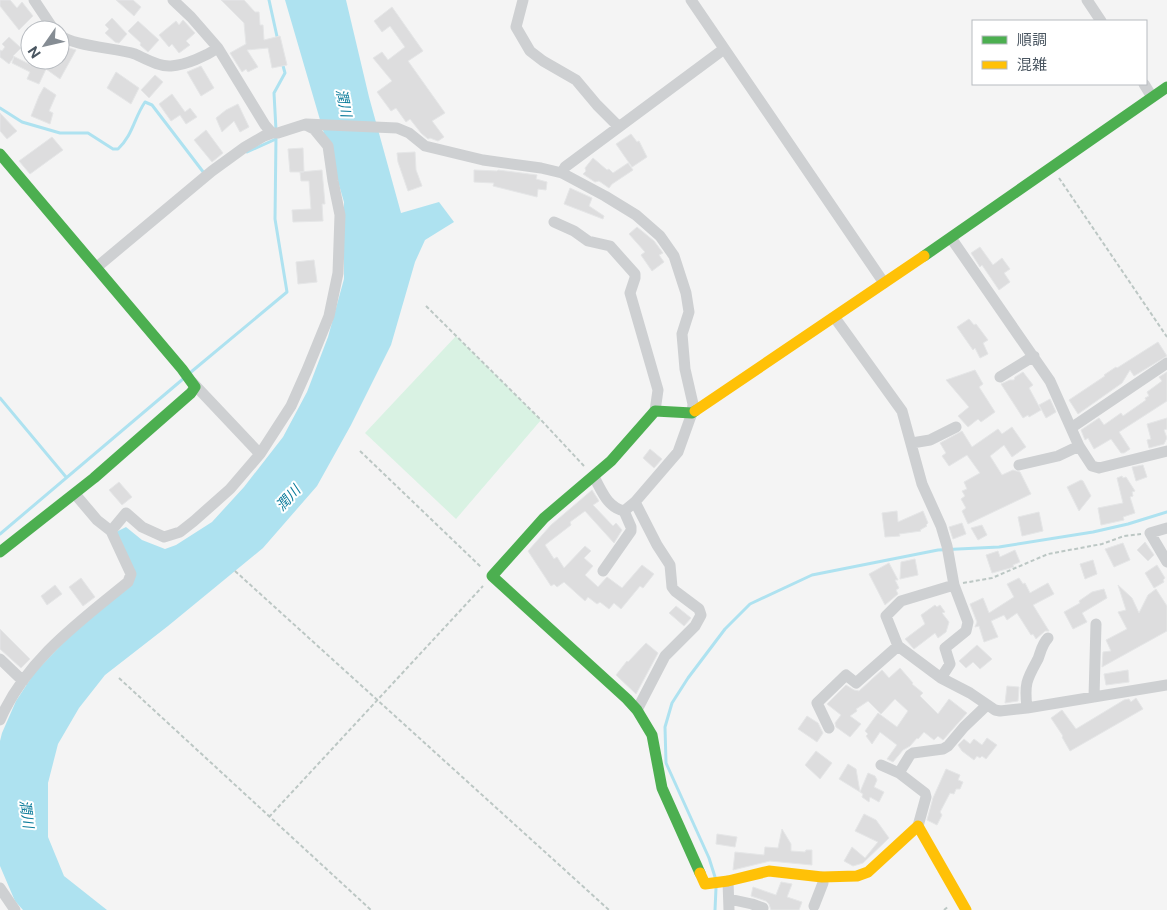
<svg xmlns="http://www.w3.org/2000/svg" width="1167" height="910" font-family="'Public Sans','Noto Sans JP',sans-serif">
<rect width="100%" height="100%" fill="#f4f4f4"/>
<path fill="#d9f2e3" d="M456 336 541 420 456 519 365 433Z"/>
<path fill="#aee2f0" d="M285 0H346L369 97 401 213 439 202 454 222 425 240 415 262 391 345 351 425 317 486 263 548 168 626 105 675 79 708 58 744 48 783V837L64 876 107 910H23L15 901 0 866V741L2 733 16 701 35 672 72 634 132 583 116 532 126 527 142 540 165 549 176 545 212 522 244 487 283 437 307 392 328 337 344 279V202Z"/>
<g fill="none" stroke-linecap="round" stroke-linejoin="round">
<path stroke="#aee2f0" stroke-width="3" d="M269 0 278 41
M0 108 22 122 60 133H88L113 149H118C133 135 134 118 145 102L152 105 204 173
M276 130 274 93 285 73 282 62
M247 152 276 139
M191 372 287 292 275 219 276 136
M0 398 66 477
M0 534 183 379
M715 877 709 858 666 763 665 727 672 703 688 678 725 629 750 604 812 575 938 550 999 547 1093 532 1128 524 1167 512
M715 910 716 888"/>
</g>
<path fill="#ddddde" stroke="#e5e6e7" d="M0 0H10L17 8 22 2 33 16 19 30 0 6Z
M116 0H133L141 7 134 16Z
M221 0H244L255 12H259L260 25H263L264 40 280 36 287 65 272 68 268 48 247 50 258 67 248 72 246 69 242 72 230 53 246 44 244 23Z
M392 7 423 51 408 61 445 113 432 121 444 137 438 141 430 138 428 139 421 133 410 119 406 122 396 108 391 111 377 92 392 81 373 58 382 52 388 60 405 47 390 26 382 32 374 21Z
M112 18 127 34 119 43 115 42 105 33 109 29 105 25Z
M183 20 195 33 186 41 190 45 179 53 172 44 169 47 159 35 176 21 179 25Z
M138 21 159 40 148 52 140 45 141 43 128 31Z
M9 37 21 48 13 56 31 65 34 60H50L56 64 60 60 66 47 76 50 60 79 46 69 39 84 27 79 30 72 12 63 14 57 9 64 0 57V50L2 51 5 47 2 44Z
M201 66 214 88 201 96 187 72Z
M116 72 139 88 131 104 107 88Z
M155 75 163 82 149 98 141 90Z
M44 87 56 95 49 111 53 113 50 124 31 116 39 96Z
M172 94 185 112 190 108 197 117 186 124 180 115 171 121 159 104Z
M238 104 249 127 240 132 234 121 222 132 216 118 226 110Z
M0 113 17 131 7 139 0 131Z
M206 130 223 153 212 162 194 140Z
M631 134 637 142 639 141 647 157 632 167 616 144Z
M52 137 63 150 30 174 19 161Z
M303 148 304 172H290L288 149Z
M415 152 416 170 422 186 408 191 398 162 397 153Z
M593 158 607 170 609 169 613 173 628 163 633 170 612 184 609 188 599 181 595 182 583 174 586 171 585 168Z
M322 170 325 204H322L323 221 293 222 292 210 311 209 309 181H301L300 172Z
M474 170 497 171 498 170 537 175 536 179 547 182 546 190 538 189 537 197 493 186 494 183 474 182Z
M570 188 592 198 589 206 604 216 603 219 564 204Z
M637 227 654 241 663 253 659 255 664 262 652 271 641 255 645 252 629 234Z
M980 247 993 265 1002 258 1010 269 1004 273 1010 282 999 290 982 265 980 267 971 253Z
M314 260 317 282 298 284 296 262Z
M969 319 974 325 976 324 988 340 983 343 988 354 980 358 975 348 973 350 957 327Z
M1158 342 1167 356 1134 376 1130 370 1122 383 1078 414 1069 400 1105 376 1104 375 1116 367 1117 368Z
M975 370 983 384 979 387 995 412 981 422 978 419 968 427 958 416 969 407 946 380Z
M1023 372 1033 385 1029 388 1041 410 1029 417 1028 415 1023 418 1001 384 1010 380H1014L1015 377Z
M1167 372V401L1119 432 1130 449 1124 453H1121L1111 439 1094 449 1088 438 1085 440 1081 430 1099 418 1104 425 1121 413 1123 416 1146 400 1145 398 1149 396 1147 392 1162 381 1159 377Z
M1050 399 1056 412 1046 418 1039 405Z
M1167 418V429L1164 430 1167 438 1164 444 1149 448 1147 440 1151 439 1147 424Z
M1012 427 1026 447 1012 457 1004 445 990 456 1002 475 1013 470 1020 472 1031 494 968 524 962 511 966 508 961 499 965 496 962 491 967 489 964 482 980 473 967 455 949 466 942 456 946 453 940 443 962 431 972 447 998 429 1002 434Z
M650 449 662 459 654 468 643 458Z
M1143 465 1147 477 1136 481 1132 467Z
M1122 476 1123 478 1126 477 1135 491 1132 492 1133 496 1130 497 1135 513 1123 517 1124 520 1101 525 1098 508 1123 503 1117 478Z
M1081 480 1083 481 1091 496 1079 511 1067 487Z
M119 482 132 497 122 505 109 490Z
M592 490 599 501 593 505 613 526 616 523 622 530 614 543 585 511 570 522 571 525 545 545 554 559 557 557 564 568 585 546 591 551 584 558 593 566 585 575 598 587 607 577 622 588 642 565 654 574 643 588 640 586 621 609 614 603 609 609 600 602 597 604 588 597 585 601 564 582 557 587 554 584 551 586 528 551 551 525Z
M897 511 898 522 923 511 928 523 926 525 927 526 920 530 921 531 899 534 900 536 885 537 882 513Z
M1039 512 1043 531 1022 536 1018 517Z
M962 523 966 534 953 539 949 527Z
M982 525 987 535 978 540 971 528Z
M1145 542 1154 555 1148 561 1137 550Z
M1123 543 1130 560 1114 567 1105 549Z
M1015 550 1020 562 1013 565 1014 567 992 573 986 555 998 551 1000 557Z
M915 559 918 575 900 579 901 562Z
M1093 560 1097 574 1085 579 1080 564Z
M889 563 898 580H895L899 588 896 590 898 594 885 605 869 574Z
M1157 565 1165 578 1163 580 1164 582 1154 588 1145 573Z
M81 578 95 597 83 606 69 587Z
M1019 578 1023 584 1025 583 1030 593 1048 583 1054 594 1033 605 1049 631H1045L1036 639 1033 634 1031 635 1017 613 1007 620 1004 615 991 621 998 637 984 642 979 626 975 627 977 622 970 604 983 598 989 613 1014 597 1007 584Z
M55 585 62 594 47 605 41 596Z
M1118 585 1132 598 1139 613 1148 595 1156 589 1167 606V631L1102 667 1103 652 1111 651 1106 640 1127 629 1118 612 1126 610Z
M1104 589 1107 598 1082 613 1087 622 1073 629 1064 612 1080 603 1079 601 1092 592Z
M935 605 937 607 940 605 945 612 942 613 949 622 946 632 938 638 935 633 914 649 905 639 925 624 921 615Z
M676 606 691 618 684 626 669 613Z
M0 629 30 659 21 668 0 649Z
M646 643 658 653 636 694 616 675 627 661 628 662Z
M977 645 992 659 980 669 973 662 966 668 959 661Z
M900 668 913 683 912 684 923 693 920 696 938 714 949 699 967 713 943 740 938 736 934 740 924 732 918 739 917 738 910 746 903 750 893 762 887 759 897 745 880 732 872 744 866 736 868 734 865 731 878 713 897 727 908 711 895 699 881 714 868 701 856 709 857 711 850 716 861 724 850 737 836 727 835 723 841 715 827 704 846 685 854 690 859 691 882 670 889 678Z
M1128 670 1129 682 1106 685 1104 674Z
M1007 686 1019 687 1018 701 1005 703Z
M1136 698 1143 709 1070 751 1062 737 1063 736 1051 718 1062 710 1076 729 1124 700 1129 699 1131 702Z
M807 716 818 723 823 733 817 742 798 729Z
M987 738 997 745 986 759 982 756 980 758 977 756 974 760 962 751 958 745 964 739 970 744 974 739 982 745Z
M816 751 832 763 820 779 805 765Z
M848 764 856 769 860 792 839 779Z
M946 769 960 775 958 780 963 782 960 789H956L954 794 950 793 940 812 942 815 937 825 927 820 933 798Z
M868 773 875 776 877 780 874 787 884 792 879 802 870 797 869 802 862 797 863 794 860 792Z
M864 814 876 820 889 838 863 863 853 866 844 861 852 847 865 858 878 842 855 831Z
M782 829 791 844V851L805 852 806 850H812V865L770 861 733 870 735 852 764 855 765 847 778 848Z
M717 834 737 837 735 847 716 844Z
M781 882 792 884 787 897 802 902 799 910H771L769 904 766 901 751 896 753 887 776 895Z"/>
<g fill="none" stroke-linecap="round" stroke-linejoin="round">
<path stroke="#bcc7c4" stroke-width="2" stroke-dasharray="4 2.5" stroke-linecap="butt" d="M1059 178 1167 337
M426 306 541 420 584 466
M360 451 481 567
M235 571 609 910
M963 583 992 578 1048 554 1102 544 1124 536 1141 534
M119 678 371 910
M269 817 483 586
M944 910 949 906"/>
<path stroke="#ced0d2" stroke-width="11" d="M34 0 54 30
M173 0 191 17 218 48
M523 0 516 27 530 51 543 61 576 80 597 105 619 127
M691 0 884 283
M1087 0 1101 21
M60 35C72 46 117 48 135 54 146 59 159 67 171 66 186 65 206 56 218 48L265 125 272 133
M1144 84 1152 97
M562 173 565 167 724 49
M554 222 574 231 588 241 610 246 635 274V278L630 293 658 390 655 411
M951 238 1050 381 1079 446 1092 466 1099 468 1167 451
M97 267 212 171 245 147 264 136 272 133H278L306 124 397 128 409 133 425 146 483 160 541 168 562 173 605 196 636 215 660 236 674 256 686 293 689 312 682 334 685 369 693 404 692 413 678 452 635 502 624 511
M835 318 902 411 922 484 941 526 947 546 954 585 968 622 966 631 945 648 950 664 941 678
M1000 377 1034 356
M1071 428 1167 363
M912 443 930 440 956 427
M260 454 291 406 307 370 329 316 338 273 340 215 333 181 328 146 314 129 306 125
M1019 465 1058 456 1079 446
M594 477C602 491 607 507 624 511L631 527V531L603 571
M635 502 657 545 670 565 672 587 675 591 699 609 701 615 695 626 665 656 637 710
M1167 528 1150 533 1167 562
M111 531 126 513 142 527 164 537 180 532 194 521 230 489 260 454 192 382
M954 585 901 601 886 616 898 646 941 678 970 693 995 710 1000 711 1027 708 1167 685
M0 659 23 681
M1094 697 1096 624
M1027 708C1024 683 1027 679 1038 659 1041 651 1042 644 1048 638
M0 720C26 660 79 622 128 582L131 574 111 531 97 520 75 494
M829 728 817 703 846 675 856 683 898 646
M881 765 899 773 925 793 926 797 918 826
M899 773 910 755 913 753 943 749 948 746 964 727 987 705
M728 881 729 910
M0 888 15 910
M729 899 752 904 763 908
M814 906 823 883 822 877"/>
<path stroke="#4caf50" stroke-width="11" d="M0 154 182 369 195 387 191 393 94 478 0 552
M924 256 1167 87
M695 411 692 413 655 411 611 461 544 518 492 576 627 699 637 710 652 735 662 788 700 873"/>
<path stroke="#ffc107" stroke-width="11" d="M695 411 924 256
M700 873 705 884 728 881 769 871 822 877 857 876 868 872 918 826 966 910"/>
</g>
<g text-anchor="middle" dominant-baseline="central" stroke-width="4" stroke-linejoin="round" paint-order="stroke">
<g font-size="14" font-style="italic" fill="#0c7c9b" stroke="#fff">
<text transform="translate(344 103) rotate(78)">潤川</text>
<text transform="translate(288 498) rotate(-48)">潤川</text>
<text transform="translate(27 814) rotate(82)">潤川</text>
</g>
</g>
<rect x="972" y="20" width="175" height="65" fill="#ffffff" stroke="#b7bbc0"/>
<rect x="982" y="36" width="25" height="8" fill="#4caf50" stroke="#b7bbc0"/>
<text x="1017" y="45" font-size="15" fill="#4a5661">順調</text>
<rect x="982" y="61" width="25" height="8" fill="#ffc107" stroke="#b7bbc0"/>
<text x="1017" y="70" font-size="15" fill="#4a5661">混雑</text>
<g transform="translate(45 45) rotate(236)"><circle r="24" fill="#ffffff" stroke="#b7bbc0"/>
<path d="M0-4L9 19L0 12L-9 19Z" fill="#868d94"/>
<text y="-8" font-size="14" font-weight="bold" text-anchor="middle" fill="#4a5661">N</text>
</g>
</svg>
